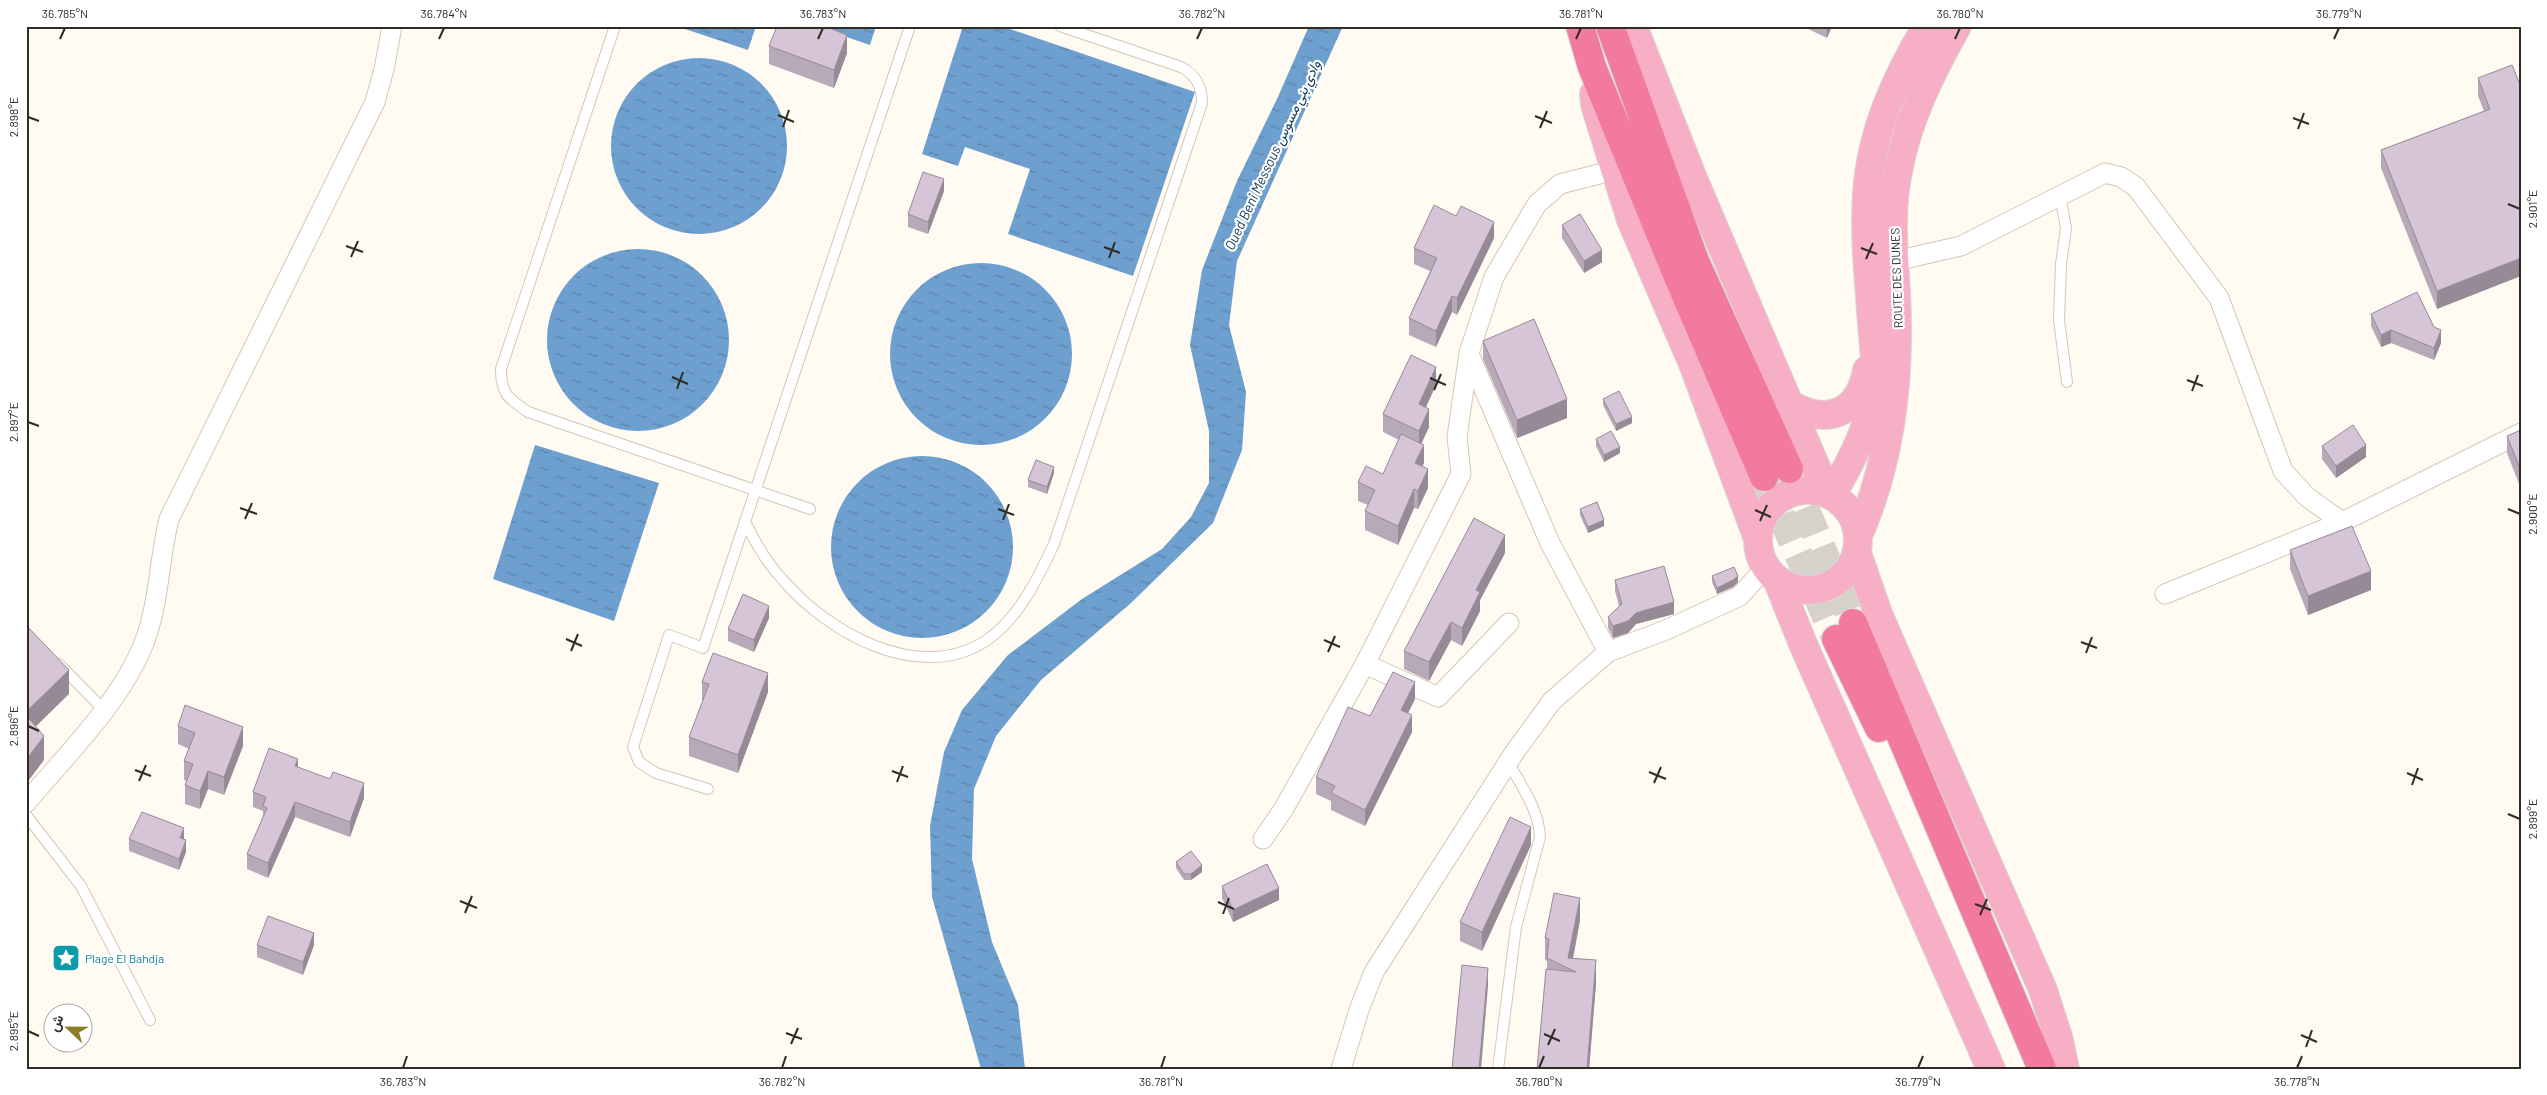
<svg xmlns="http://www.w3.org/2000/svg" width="2547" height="1095" font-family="Barlow,Vazirmatn,sans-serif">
<defs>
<pattern id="water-ripples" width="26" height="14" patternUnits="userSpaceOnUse" patternTransform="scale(1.25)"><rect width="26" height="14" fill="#6da0cf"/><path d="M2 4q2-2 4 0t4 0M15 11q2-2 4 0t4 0" fill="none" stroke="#5a83a8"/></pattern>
</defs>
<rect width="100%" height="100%" fill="#fffaf2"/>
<path fill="url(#water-ripples)" d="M676 26H756L748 50Z
M834 26H876L870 45 832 32Z
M963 26H1001L1195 92 1133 276 1008 234 1030 169 965 147 958 166 922 154Z
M1309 26H1343L1237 261 1229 325 1246 392 1242 450 1213 523 1131 603 1041 680 996 736 974 789 972 859 992 942 1018 1005 1025 1069H981L932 897 930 826 944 752 962 710 1008 655 1082 599 1162 549 1191 517 1209 483V431L1190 345 1202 270 1237 181 1277 99Z
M611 146a88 88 0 1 1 176 0a88 88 0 1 1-176 0Z
M547 340a91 91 0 1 1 182 0a91 91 0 1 1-182 0Z
M890 354a91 91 0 1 1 182 0a91 91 0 1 1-182 0Z
M535 445 659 483 614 621 493 579Z
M831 547a91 91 0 1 1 182 0a91 91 0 1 1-182 0Z"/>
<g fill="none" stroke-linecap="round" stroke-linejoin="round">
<path stroke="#d6d1c9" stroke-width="28" stroke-dasharray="28 14" stroke-linecap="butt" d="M1789 469 1853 623
M1764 477 1836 639"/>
<defs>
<path id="lane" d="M615 26 501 369C501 394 508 398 528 412L810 509
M2060 195 2066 228 2061 264 2059 320 2067 382
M745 522C755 542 766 562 782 579 828 633 920 685 987 640 1019 618 1038 578 1054 544L1202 103C1202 86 1196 75 1181 67L1060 26
M59 664 104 710
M708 789 656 773 639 762 633 747 669 635 703 648 910 26
M26 815 81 886 150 1020
M1498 1069 1516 927 1540 837C1539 810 1521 785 1508 762"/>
<path id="street" d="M1895 261 1961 246 2105 173 2121 177 2136 187 2219 298 2283 471 2307 497 2342 522
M1469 354 1550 543 1608 652
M2165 594 2342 522 2521 433
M1365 664 1438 697 1509 623
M26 803C66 755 121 702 144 643 159 605 159 559 169 519L375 102 384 69 392 26
M1263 839 1283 810 1365 664 1461 474 1457 437 1469 353 1494 277 1537 204 1560 184 1615 170
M1341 1069 1359 1010 1374 972 1514 753 1552 701 1608 652 1666 630 1740 596 1766 567"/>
<path id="primary" d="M1633 26 1692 176 1827 493
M1594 94 1595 105 1631 220 1693 364 1758 539
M1791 405C1828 426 1859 413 1867 370
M1758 540a50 50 0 1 1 100 0a50 50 0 1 1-100 0Z
M1832 495C1849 464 1867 433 1873 397 1877 373 1874 349 1872 325 1869 281 1864 237 1867 193 1871 132 1896 77 1927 26
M1858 536C1887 469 1898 398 1897 325 1897 276 1888 225 1897 177 1906 122 1930 75 1957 26
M1857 553 1879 616 2043 990 2059 1040 2065 1069
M1777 579 1803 644 1991 1069"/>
<path id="highway" d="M1580 26 1592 67 1678 277 1764 477
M1610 26 1695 261 1789 469
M1853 623 2042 1069
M1836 639 1879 728"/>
</defs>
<use href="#lane" stroke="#d3c8b4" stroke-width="12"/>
<use href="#street" stroke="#d3c8b4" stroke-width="21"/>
<use href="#primary" stroke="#dad9d8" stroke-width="30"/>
<use href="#highway" stroke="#dad9d8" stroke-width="30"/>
<use href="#lane" stroke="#fff" stroke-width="10"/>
<use href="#street" stroke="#fff" stroke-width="19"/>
<use href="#primary" stroke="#f7afc5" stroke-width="28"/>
<use href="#highway" stroke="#f27a9e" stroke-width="28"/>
</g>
<path fill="#b8a9b8" d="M1804 26H1832L1827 38 1804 27Z
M769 46 847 53 834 88 769 64Z
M2478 78 2521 87 2437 309 2381 168V150L2484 111 2478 96Z
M944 191 928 234 908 227V214Z
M1562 225 1602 262 1584 273 1562 238Z
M1494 238 1457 315 1452 312 1436 347 1409 335V318L1430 271 1414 264V248Z
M2371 314 2441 343 2434 360 2391 343 2381 347 2371 326Z
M1483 341 1567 418 1517 438 1483 359Z
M1436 385 1426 407 1429 427 1421 443 1424 463 1422 467 1428 488 1418 509 1414 508 1398 545 1365 530V511L1368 505 1358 501V482L1383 474 1399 440 1383 432V414Z
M1603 399 1632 423 1616 431 1603 405Z
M2521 430V489L2507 453V436Z
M1596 439 1620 453 1604 462 1596 446Z
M2322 446 2366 457 2336 478 2322 459Z
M1054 473 1047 494 1028 487V480Z
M1580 509 1604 526 1588 533 1580 515Z
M2290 550 2371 590 2308 615 2290 569Z
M1505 553 1480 600V611L1462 646 1451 640 1429 681 1404 669V651Z
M1712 576 1738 582 1733 587 1717 594 1712 582Z
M1615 580 1674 614 1636 624 1628 633 1613 638 1608 628V617L1619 606 1615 591Z
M769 618 754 652 728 641V629Z
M702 682 768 692 738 773 689 756V737L703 700H702Z
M1415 699 1408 713 1412 732 1365 826 1331 810V801L1316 794V777L1370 716Z
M178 726 243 746 224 795 208 789 200 809 185 804V785L187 781 184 780V761L189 749 178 744Z
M298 767 364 798 350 837 295 817 268 878 247 869V854L263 817V811L253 807V792Z
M129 839H184L186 852 179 870 129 851Z
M1531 845 1482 951 1460 941V922Z
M1176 862 1202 872 1191 880H1184L1176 868Z
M1222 886 1279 900 1233 922 1222 898Z
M1580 920 1573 958 1596 983 1589 1069H1537L1547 969V961L1545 960V938Z
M257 945H314L303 975 257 957Z"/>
<path fill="#968a96" d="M1827 26H1832L1827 38Z
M847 35V53L834 88V70Z
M944 179V191L928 234V222Z
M1494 222V238L1457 315V298Z
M1602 250V262L1584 273V261Z
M2521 258V276L2437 309V291Z
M1452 296V312L1436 347V331Z
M2391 330V343L2381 347V335Z
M2441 330V343L2434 360V348Z
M1436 367V385L1419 422V404Z
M1567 399V418L1517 438V420Z
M1429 409V427L1419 449V431Z
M1632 417V423L1616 431V424Z
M1424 445V463L1415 482V463Z
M2366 445V457L2336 478V466Z
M1620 447V453L1604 462V455Z
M1054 467V473L1047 494V487Z
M1428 469V488L1418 509V491Z
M1414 489V508L1398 545V526Z
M1604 520V526L1588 533V527Z
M1505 535V553L1480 600V611L1462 646V628L1476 590Z
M2371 571V590L2308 615V596Z
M1738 576V582L1733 587 1717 594V588Z
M1674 602V614L1636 624 1628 633 1613 638V626L1636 613Z
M769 606V618L754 652V640Z
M1451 622V640L1429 681V662Z
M69 670V694L26 736V712Z
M768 673V692L738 773V755Z
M1415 682V699L1401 727V710Z
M1412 715V732L1365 826V810Z
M243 727V746L224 795V777Z
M44 736V760L26 784V760Z
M298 759V774L295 766Z
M208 771V789L200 809V791Z
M364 783V798L350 837V822Z
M295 802V817L268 878V863Z
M1531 827V845L1482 951V932Z
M184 828V840L180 838Z
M186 840V852L179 870V859Z
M1202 865V872L1191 880V874Z
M1279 888V900L1233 922V910Z
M1580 898V920L1571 969 1568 958Z
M314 933V945L303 975V962Z
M1596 960V983L1589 1069H1587Z
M1488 968V986L1481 1069H1479Z"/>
<path fill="#d6c5d6" stroke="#968a96" d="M777 26H824L847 35 834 70 769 46Z
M2512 65 2521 87V258L2437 291 2381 150 2490 109 2478 78Z
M923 172 944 179 928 222 908 214Z
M1434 205 1456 216 1461 206 1494 222 1457 298 1452 296 1436 331 1409 318 1437 258 1414 248Z
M1580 214 1602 250 1584 261 1562 225Z
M2417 292 2434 327 2441 330 2434 348 2391 330 2381 335 2371 314Z
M1534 319 1567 399 1517 420 1483 341Z
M1411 355 1436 367 1419 404 1429 409 1419 431 1383 414Z
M1619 391 1632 417 1616 424 1603 399Z
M2353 425 2366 445 2336 466 2322 446Z
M2521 430V471L2507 436Z
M1611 431 1620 447 1604 455 1596 439Z
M1401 434 1424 445 1415 463 1428 469 1418 491 1414 489 1398 526 1365 511 1375 490 1358 482 1366 466 1383 474Z
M1036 460 1054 467 1047 487 1028 480Z
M1597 502 1604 520 1588 527 1580 509Z
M1474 518 1505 535 1476 590 1480 592 1462 628 1451 622 1429 662 1404 651Z
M2352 526 2371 571 2308 596 2290 550Z
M1664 566 1674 602 1636 613 1628 621 1613 626 1608 617 1622 604 1615 580Z
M1734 567 1738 576 1733 580 1717 588 1712 576Z
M743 594 769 606 754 640 728 629Z
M26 625 69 670 26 712Z
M713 653 768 673 738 755 689 737 709 684 702 682Z
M1393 672 1415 682 1401 710 1412 715 1365 810 1331 793 1335 786 1316 777 1348 707 1370 716Z
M185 705 243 727 224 777 208 771 200 791 185 785 193 764 184 761 195 733 178 726Z
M26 715 44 736 26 760Z
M269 748 298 759 295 766 330 779 333 772 364 783 350 822 295 802 268 863 247 854 267 808 263 806 266 797 253 792Z
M142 812 184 828 180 838 186 840 179 859 129 839Z
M1510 817 1531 827 1482 932 1460 922Z
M1191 851 1202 865 1191 874H1184L1176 862Z
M1267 864 1279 888 1233 910 1222 886Z
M1554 893 1580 898 1568 958 1596 960 1587 1069H1537L1546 969 1576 972 1547 958 1549 939 1545 938Z
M268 916 314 933 303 962 257 945Z
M1462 965 1488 968 1479 1069H1452Z"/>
<path fill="none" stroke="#302c24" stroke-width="2" d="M60 39 65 28M439 39 444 28M818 39 823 28M1197 39 1202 28M1576 39 1581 28M1955 39 1960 28M2334 39 2339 28M778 115 794 122M1535 116 1552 123M28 117 39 121M2293 118 2309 124M783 127 789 110M1540 128 1547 111M2298 129 2304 113M2508 204 2520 209M346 246 363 252M1104 247 1120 253M1861 248 1877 254M351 257 358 241M1109 258 1115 242M1866 259 1873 243M672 377 688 384M1430 378 1446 385M2187 380 2203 386M677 389 683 372M1434 390 1441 374M2192 391 2198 375M28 422 39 426M240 508 257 514M998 509 1014 515M2508 509 2520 514M1755 510 1771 517M245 519 252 503M1003 520 1009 504M1760 521 1767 505M566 639 582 646M1324 640 1340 647M2081 642 2097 648M571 651 578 634M1328 652 1335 636M2086 653 2092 637M28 726 39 731M135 770 151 776M892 771 908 777M1649 772 1666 779M2407 773 2423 780M139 781 146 765M897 782 903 766M1654 783 1661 767M2412 785 2418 768M2508 814 2520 819M460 901 477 908M1218 902 1234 909M1975 904 1991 910M465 913 472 896M1223 914 1229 898M1980 915 1987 899M28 1031 39 1036M786 1033 802 1039M1544 1034 1560 1041M2301 1035 2317 1042M791 1044 798 1028M1548 1045 1555 1029M2306 1047 2312 1030M403 1068 407 1056M782 1068 786 1056M1161 1068 1165 1056M1539 1068 1544 1056M1918 1068 1923 1056M2297 1068 2302 1056"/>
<defs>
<symbol id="sight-square" viewBox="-11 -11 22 22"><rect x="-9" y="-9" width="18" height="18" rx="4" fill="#0f9aa8" stroke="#fff"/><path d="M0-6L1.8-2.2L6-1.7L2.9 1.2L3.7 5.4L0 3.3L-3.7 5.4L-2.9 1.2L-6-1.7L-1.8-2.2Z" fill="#fff"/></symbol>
</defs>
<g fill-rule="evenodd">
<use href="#sight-square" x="50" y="942" width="32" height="32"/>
</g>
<g text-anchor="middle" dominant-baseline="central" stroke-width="4.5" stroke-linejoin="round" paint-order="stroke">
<g font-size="12" fill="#302c24" stroke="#fff">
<text transform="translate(1896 278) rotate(-92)">ROUTE DES DUNES</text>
</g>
<g font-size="12" fill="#0d838f" stroke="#fff" text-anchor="start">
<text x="85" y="958">Plage El Bahdja</text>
</g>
<g font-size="14" font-style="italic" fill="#0d3454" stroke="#fff">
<text transform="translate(1272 155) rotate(-65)">Oued Beni Messous وادي بني مسوس</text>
</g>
</g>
<rect width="2547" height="1095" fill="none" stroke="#ffffff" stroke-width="55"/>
<g transform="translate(68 1028) rotate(292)"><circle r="24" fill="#ffffff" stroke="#acaba7"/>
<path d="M0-4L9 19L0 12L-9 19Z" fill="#887f26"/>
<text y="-8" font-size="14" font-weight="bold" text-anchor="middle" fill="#302c24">ش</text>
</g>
<rect x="28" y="28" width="2492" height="1040" fill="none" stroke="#302c24" stroke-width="2"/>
<g font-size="12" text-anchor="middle" fill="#302c24">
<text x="65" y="18">36.785°N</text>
<text x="444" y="18">36.784°N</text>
<text x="823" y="18">36.783°N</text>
<text x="1202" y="18">36.782°N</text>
<text x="1581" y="18">36.781°N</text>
<text x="1960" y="18">36.780°N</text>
<text x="2339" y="18">36.779°N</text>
<text transform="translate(14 117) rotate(-90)" y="4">2.898°E</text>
<text transform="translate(2533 209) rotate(-90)" y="4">2.901°E</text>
<text transform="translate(14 422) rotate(-90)" y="4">2.897°E</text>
<text transform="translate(2533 514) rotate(-90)" y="4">2.900°E</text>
<text transform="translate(14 726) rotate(-90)" y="4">2.896°E</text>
<text transform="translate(2533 819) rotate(-90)" y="4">2.899°E</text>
<text transform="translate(14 1031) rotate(-90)" y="4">2.895°E</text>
<text x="403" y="1086">36.783°N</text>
<text x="782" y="1086">36.782°N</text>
<text x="1161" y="1086">36.781°N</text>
<text x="1539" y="1086">36.780°N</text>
<text x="1918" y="1086">36.779°N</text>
<text x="2297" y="1086">36.778°N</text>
</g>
</svg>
